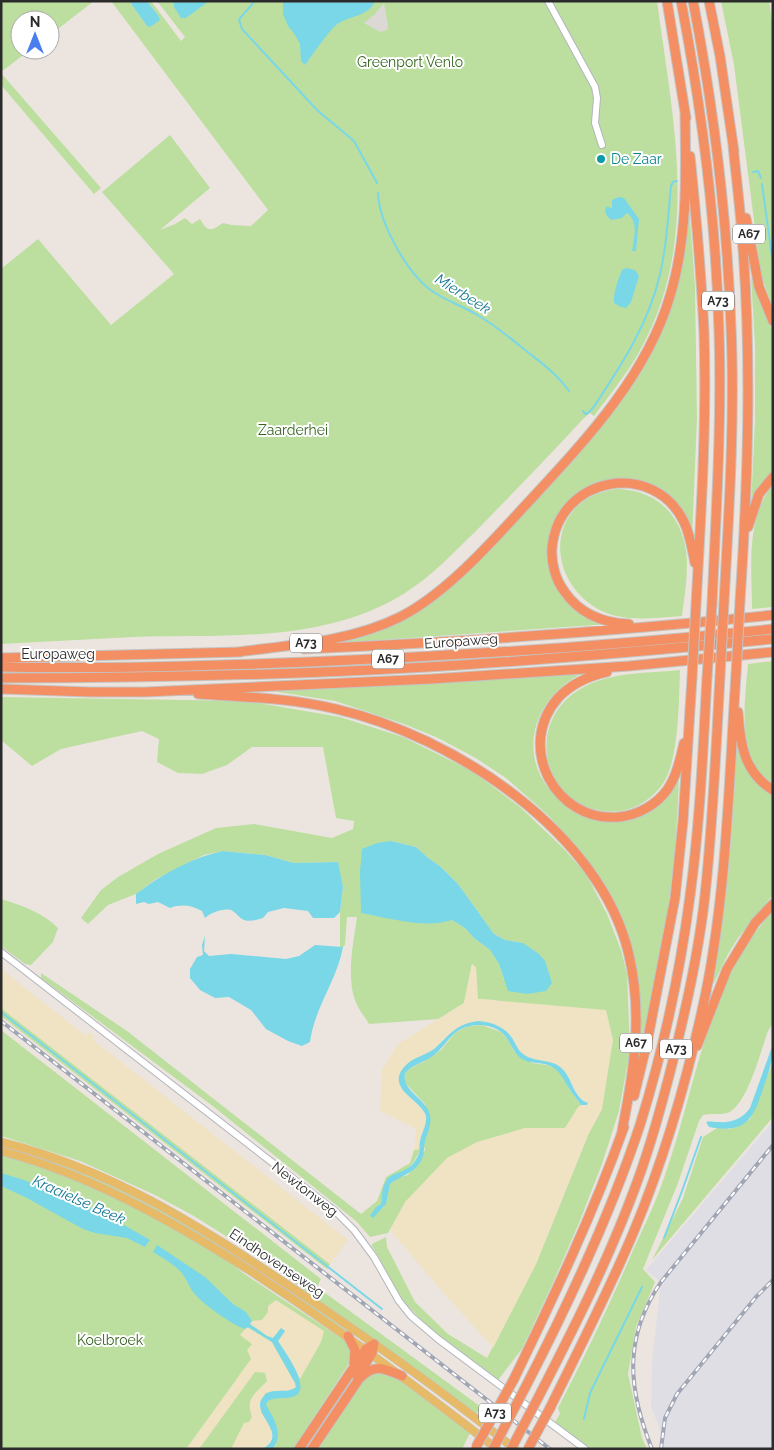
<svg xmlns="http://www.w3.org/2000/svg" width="774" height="1450" font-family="Raleway,sans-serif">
<rect width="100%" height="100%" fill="#ece5df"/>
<path fill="#e0dee5" d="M773 1121V1449H661L660 1429 651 1407 652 1363 661 1282 646 1270Z"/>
<path fill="#bcdf9f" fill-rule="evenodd" d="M1 1H94L50 35V20H20V50H30L1 72Z
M111 1H129L147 26 158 15 147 1H151L181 41 185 37 157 1H657C673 122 702 242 638 354 625 376 609 396 594 416L590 413 583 419C548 457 512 494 476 531 453 553 432 576 405 593 324 644 224 634 133 637 89 639 45 642 1 644V269L38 239 111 325 174 274 102 192 170 135 210 188 160 230 175 224 185 218 192 224 200 219C208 233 211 231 223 223L232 225 251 226 268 210Z
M721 1H769L773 28V308L761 275 734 65Z
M1 73 101 188 94 194 1 85Z
M688 191 695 286 697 418 692 539 662 493 617 481 565 506 551 528 548 540 547 556 550 570 554 583 564 597 609 624 338 643 375 632 400 621 456 582 638 375 664 326 670 311 675 293Z
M751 277 761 306 773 331V474L751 507 755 419V346Z
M773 485V607L752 609C752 569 745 518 773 485Z
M617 489C662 490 687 522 687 565 687 582 684 599 682 616 655 618 620 623 596 608 542 574 549 497 617 489Z
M773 661V784C735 760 745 701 748 664Z
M680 670C679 700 679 758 664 782 654 797 639 808 621 811 543 820 516 716 590 684 617 672 651 673 680 670Z
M583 673C514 707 517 794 592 816 602 819 633 813 645 812L679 769C678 834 671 900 659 964 653 993 645 1021 640 1051L639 1024 616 908 597 874 583 854 549 816 506 778 474 757 436 737 404 724 335 701 272 691Z
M1 697 246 701 340 717 403 737 472 771 520 807 563 848 586 874 607 914 621 950 627 974 630 1050 619 1111 602 1164 579 1223 552 1285 522 1349 498 1380C468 1356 433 1335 408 1306 393 1288 385 1266 372 1246V1244L386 1237 387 1247 415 1302 448 1334 487 1358 536 1264 588 1135 602 1109 496 1000 477 999 476 968 472 964 464 1003 439 1019 369 1024C366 1018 361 1013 358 1007 345 982 353 945 357 917H347L345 945 343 947H340V912L343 887 337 862 294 863 265 855 223 851 204 855 156 879 136 894 108 905 88 924 81 918 101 890 118 877 158 854 216 828 254 824 332 838 353 829 354 821 336 818 323 747H252L227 765 202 774 178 773 157 762 159 739 142 731 61 749 32 766 1 740ZM391 841 416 847 427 857 441 867 458 884 494 934 505 940 523 943 504 980 499 964 490 950 474 938 465 928 452 920 361 913V901Z
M737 742 773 792V895L738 938 728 954 711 989C728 907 733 825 737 742Z
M1 899C23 906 42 912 58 928L53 942 31 965 25 964 1 946Z
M773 911V1023L768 1031C761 1050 747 1107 727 1113 720 1115 711 1113 703 1115L699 1121 678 1183 643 1269 655 1282 636 1327 628 1374 642 1438 647 1449H590L555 1422 560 1414 558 1408C585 1356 611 1302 634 1248 645 1224 657 1200 665 1175 697 1086 706 983 773 911Z
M41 973 127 1031 361 1214 377 1201 386 1177 410 1163 414 1150 420 1149C417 1157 413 1165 406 1170 403 1172 398 1172 395 1175 386 1182 382 1192 381 1204L376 1207 379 1210 383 1208 387 1199 388 1191 390 1184 400 1177 408 1175 425 1150 424 1145 429 1128 425 1104 406 1084 404 1079 405 1073 409 1069 425 1061 441 1050 455 1033 462 1029 469 1026 482 1025 501 1032 508 1040 514 1051 532 1063 547 1065 555 1068 562 1074 569 1089 581 1105 565 1128H525L406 1201 388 1233 370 1237 356 1221 214 1107 41 978Z
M1 1008 330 1264 327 1269 1 1016Z
M1 1030 321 1279 317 1287 481 1407 476 1415 406 1362 331 1311 270 1264 194 1216 155 1195 80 1161 1 1136Z
M773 1062V1117L652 1260 683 1198 703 1137 717 1128 730 1129 741 1125 750 1119Z
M1 1144 71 1165 174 1215 355 1333 353 1337 171 1220 1 1150Z
M1 1154 75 1179 157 1218 224 1258 246 1275 344 1340C350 1348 352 1352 350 1362L293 1449H273L276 1445V1423L260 1449H1Z
M381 1372 395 1377 470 1433 462 1449H319L338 1415 365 1376Z"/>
<path fill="#efe3c4" d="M472 964 476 968 478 999 606 1010 613 1040 602 1109 588 1135 536 1264 493 1348 434 1282 390 1230 406 1201 447 1158 477 1142 525 1128H565L578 1107 581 1105 585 1106 588 1103C575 1098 573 1081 565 1072 554 1059 539 1063 526 1056 518 1052 517 1044 512 1038 506 1031 493 1026 485 1022L456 1028 429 1053 401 1070 404 1092C416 1106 430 1108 424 1129 422 1137 419 1141 420 1149L414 1150 416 1129 380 1111 382 1070 398 1044 464 1003Z
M1 969 86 1036 88 1032 95 1036 92 1039 348 1240 330 1264 1 1008Z
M276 1300 324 1331 321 1342 300 1379 278 1341 285 1331 281 1329 273 1338 267 1336 249 1324 252 1321 262 1320 268 1312V1306Z
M247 1327 272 1342 295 1383 296 1388C288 1393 274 1391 265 1393L261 1412C270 1424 278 1438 263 1449H231L244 1423 249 1422 252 1417C245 1398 255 1394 267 1381L265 1373 255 1372 199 1449H186L251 1359 247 1350 252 1344 240 1335Z"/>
<path fill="#dcd8d5" d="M384 3 388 26 387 30 380 32 364 23 375 14Z"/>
<path fill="#79d7e7" d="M129 1H147L158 15 160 20 150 27 147 26Z
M174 1H209L186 18H181L174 7Z
M283 1H375C370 15 351 16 339 23 331 27 312 56 305 65L301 61 300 44 295 35 288 26 283 14Z
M619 197 624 198 639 219 636 251H632C634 238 639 222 627 213L622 218 611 220C606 215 603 212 607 206L612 209V200Z
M626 268 635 270 639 276 631 302 626 308 621 307 614 303C613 293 618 280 622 270Z
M391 841 416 847 427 857 441 867 458 884 494 934 505 940 523 943 539 954 545 961 552 983 546 991 527 994 508 991 499 964 490 950 474 938 465 928 452 920C423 929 390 918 361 913L360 872 362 849 377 843Z
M223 851 265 855 294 863 338 862 343 887 340 912 334 918H313L308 911 284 908 268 912 263 918C257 920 250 922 244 920 239 918 236 912 231 910 223 908 210 913 205 918L202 911C190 905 182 904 170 908L158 902 149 904 144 902 136 904V894C162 874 191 858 223 851Z
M205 936 204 951 209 956 231 954 286 959 299 956 315 945 343 947C336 983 315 1006 310 1042L302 1046 288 1041 266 1029 251 1010 229 997 215 998 200 990 190 978V969L197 957 203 955 202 945Z
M478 1021C491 1022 504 1026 512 1038 516 1044 518 1052 526 1056 539 1063 555 1058 565 1072 572 1081 575 1099 588 1103L587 1105H581C578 1100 573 1095 570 1090 563 1080 561 1070 548 1065 539 1062 531 1064 522 1059 512 1052 510 1039 501 1032 488 1022 467 1023 455 1033 447 1040 442 1049 434 1055 424 1063 413 1064 405 1073 401 1091 426 1098 430 1115 432 1125 427 1133 425 1142 423 1150 425 1157 419 1164 412 1174 400 1176 390 1184L386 1204 373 1218 370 1216 376 1207 381 1204C382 1196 382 1188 386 1181 393 1169 411 1176 419 1153 420 1149 419 1145 420 1142 421 1133 427 1126 426 1116 422 1100 384 1089 405 1066 413 1057 425 1056 434 1049 450 1035 455 1024 478 1021Z
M773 1044C773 1062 769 1071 763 1089 753 1120 745 1134 709 1127L706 1122C711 1121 713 1122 718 1122 732 1123 742 1119 750 1108Z
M1 1173C54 1188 103 1212 150 1240L145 1247 127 1238 95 1233 83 1229 25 1197 1 1186Z
M157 1245 205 1277 233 1304 246 1312 252 1321 250 1324 267 1336 273 1338 281 1328 285 1331 278 1341C285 1352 312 1388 295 1396 286 1400 276 1396 268 1401L266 1405C274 1419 284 1433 273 1449H263C290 1432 249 1414 263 1397 270 1386 287 1395 296 1387L295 1383 272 1342 248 1327 245 1329C234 1326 201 1303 194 1293 188 1286 186 1276 179 1270 172 1263 161 1257 153 1252Z"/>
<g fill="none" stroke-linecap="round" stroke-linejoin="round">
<path stroke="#79d7e7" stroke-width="2" d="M254 1C250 9 243 13 239 20L242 29 317 110 354 141 377 183
M753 172 758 171 761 178
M762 184 773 264
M378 193C379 223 408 276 435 293 449 302 465 307 479 316 493 324 506 335 519 345 537 360 556 372 569 391
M583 411 585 414 588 413 593 408C620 367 649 324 660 274 667 246 668 216 671 186L673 182 677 181
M1 1012 382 1309
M664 1238 682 1191 701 1137
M584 1419 590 1393 642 1287"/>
<defs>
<path id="minor" d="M548 1 595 87 597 98 595 123 602 145
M1 952 336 1212 354 1230 374 1257 399 1301 411 1316 438 1339 585 1449"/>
<path id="major" d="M1 1142C112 1170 194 1223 288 1285 365 1336 442 1391 515 1449
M1 1151C91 1175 172 1221 249 1270 335 1326 416 1386 497 1449"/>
<path id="highway" d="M667 1 686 118
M681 1C702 110 716 220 719 331 722 422 716 513 712 604
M693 1C714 109 727 217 731 327 735 419 729 511 724 602
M709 1 720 56 734 151
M733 145C736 176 740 206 742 236 752 357 748 480 740 601
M690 156C696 214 701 272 704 331 707 422 701 514 696 605
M746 218 759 287 773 321
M748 527 759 494 773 477
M629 624C602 623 579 613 564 591 555 579 551 562 552 548 558 476 654 459 684 522 690 534 692 549 695 563
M304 649C461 642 617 631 773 615
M237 652C291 645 350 642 400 617 445 594 488 546 522 509 580 446 646 379 670 296 688 237 686 175 685 114
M1 658 241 652
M1 667C103 669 206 666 308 662 463 656 618 645 773 629
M607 672C589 676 571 684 558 698 515 747 556 823 619 817 638 815 656 805 667 790 677 776 680 759 684 743
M1 678C144 678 286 675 428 667 543 660 658 650 773 639
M1 689 90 692H145L431 679 629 666 773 652
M198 694C244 697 291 698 336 709 453 736 601 832 629 955 643 1015 634 1071 622 1131
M738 712C740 743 744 773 773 790
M697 1046 727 969 755 923 773 904
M634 1096 647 1043 675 898 683 821 692 678
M348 1336 355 1350 354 1364
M357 1377 372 1353 374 1344
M514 1379C554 1296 593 1214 624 1127
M525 1388C569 1303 610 1216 640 1125 663 1051 680 973 690 896 700 823 703 750 707 677
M538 1398C574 1328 609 1259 636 1185 654 1137 667 1086 679 1036 690 990 700 942 705 895 713 822 716 749 720 676
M550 1408C579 1349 609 1291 634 1231 666 1154 689 1073 706 992 727 887 729 780 736 674
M299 1449 362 1355 366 1349 374 1344
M312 1449 359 1379C374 1363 384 1368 402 1376"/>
</defs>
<use href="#minor" stroke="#b2b5be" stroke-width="8"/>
<use href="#major" stroke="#c4c4c4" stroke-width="9"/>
<use href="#highway" stroke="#c4c4c4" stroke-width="11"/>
<use href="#minor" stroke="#fff" stroke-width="6"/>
<use href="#major" stroke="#e7ba68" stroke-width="8"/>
<use href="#highway" stroke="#f38f62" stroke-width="9"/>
<defs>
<path id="rail" d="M1 1021 550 1449
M652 1449C628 1389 623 1338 661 1282L773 1145
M661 1449 665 1418 677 1394 756 1297 773 1280"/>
</defs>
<use href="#rail" stroke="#a1a6b4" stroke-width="4"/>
<use href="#rail" stroke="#fff" stroke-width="2" stroke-dasharray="5.5" stroke-linecap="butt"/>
<defs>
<path id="highway-bridge" d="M736 674 740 601
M720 676 724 602
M707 677 712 604
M692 678 696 605
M476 1447 514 1379
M493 1449 525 1388
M511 1449 538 1398
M528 1449 550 1408"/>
</defs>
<use href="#highway-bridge" stroke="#c4c4c4" stroke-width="11" stroke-linecap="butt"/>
<use href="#highway-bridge" stroke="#f38f62" stroke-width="9"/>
</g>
<circle fill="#0f9aa8" stroke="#fff" stroke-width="2" cx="601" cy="159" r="5"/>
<g text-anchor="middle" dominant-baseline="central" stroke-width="4" stroke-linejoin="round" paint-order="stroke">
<g fill="#fff" stroke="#6b6b6b" stroke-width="1">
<rect x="733" y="224.5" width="32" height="19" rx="4"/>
<rect x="702" y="291.5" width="32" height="19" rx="4"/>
<rect x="290" y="633.5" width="32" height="19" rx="4"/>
<rect x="372" y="649.5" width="32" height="19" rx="4"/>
<rect x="620" y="1033.5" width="32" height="19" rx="4"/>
<rect x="660" y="1039.5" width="32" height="19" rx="4"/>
<rect x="479" y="1403.5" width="32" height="19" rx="4"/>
</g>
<g font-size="12" font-weight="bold" fill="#2b2b2b">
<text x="749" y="234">A67</text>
<text x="718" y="301">A73</text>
<text x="306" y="643">A73</text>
<text x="388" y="659">A67</text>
<text x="636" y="1043">A67</text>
<text x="676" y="1049">A73</text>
<text x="495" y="1413">A73</text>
</g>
<g font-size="14" fill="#36641f" stroke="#fff">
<text x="410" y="62">Greenport Venlo</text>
<text x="293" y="430">Zaarderhei</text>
<text x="110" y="1340">Koelbroek</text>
</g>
<g font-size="14" fill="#0d838f" stroke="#fff" text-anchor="start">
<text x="611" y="159">De Zaar</text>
</g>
<g font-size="14" fill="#2b2b2b" stroke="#fff">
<text transform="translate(461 641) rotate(-4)">Europaweg</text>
<text x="58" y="654">Europaweg</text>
<text transform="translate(305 1189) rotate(38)">Newtonweg</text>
<text transform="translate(277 1263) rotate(34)">Eindhovenseweg</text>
</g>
<g font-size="15" font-style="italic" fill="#177894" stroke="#fff">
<text transform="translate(463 294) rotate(32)">Mierbeek</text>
<text transform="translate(79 1200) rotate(24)">Kraaielse Beek</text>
</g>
</g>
<rect width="774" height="1450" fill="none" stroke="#2b2b2b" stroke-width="5"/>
<g transform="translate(35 35)"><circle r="24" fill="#ffffff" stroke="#aaaaaa"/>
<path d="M0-4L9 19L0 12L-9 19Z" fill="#4a7dee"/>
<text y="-8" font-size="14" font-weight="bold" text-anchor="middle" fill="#2b2b2b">N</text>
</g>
</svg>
